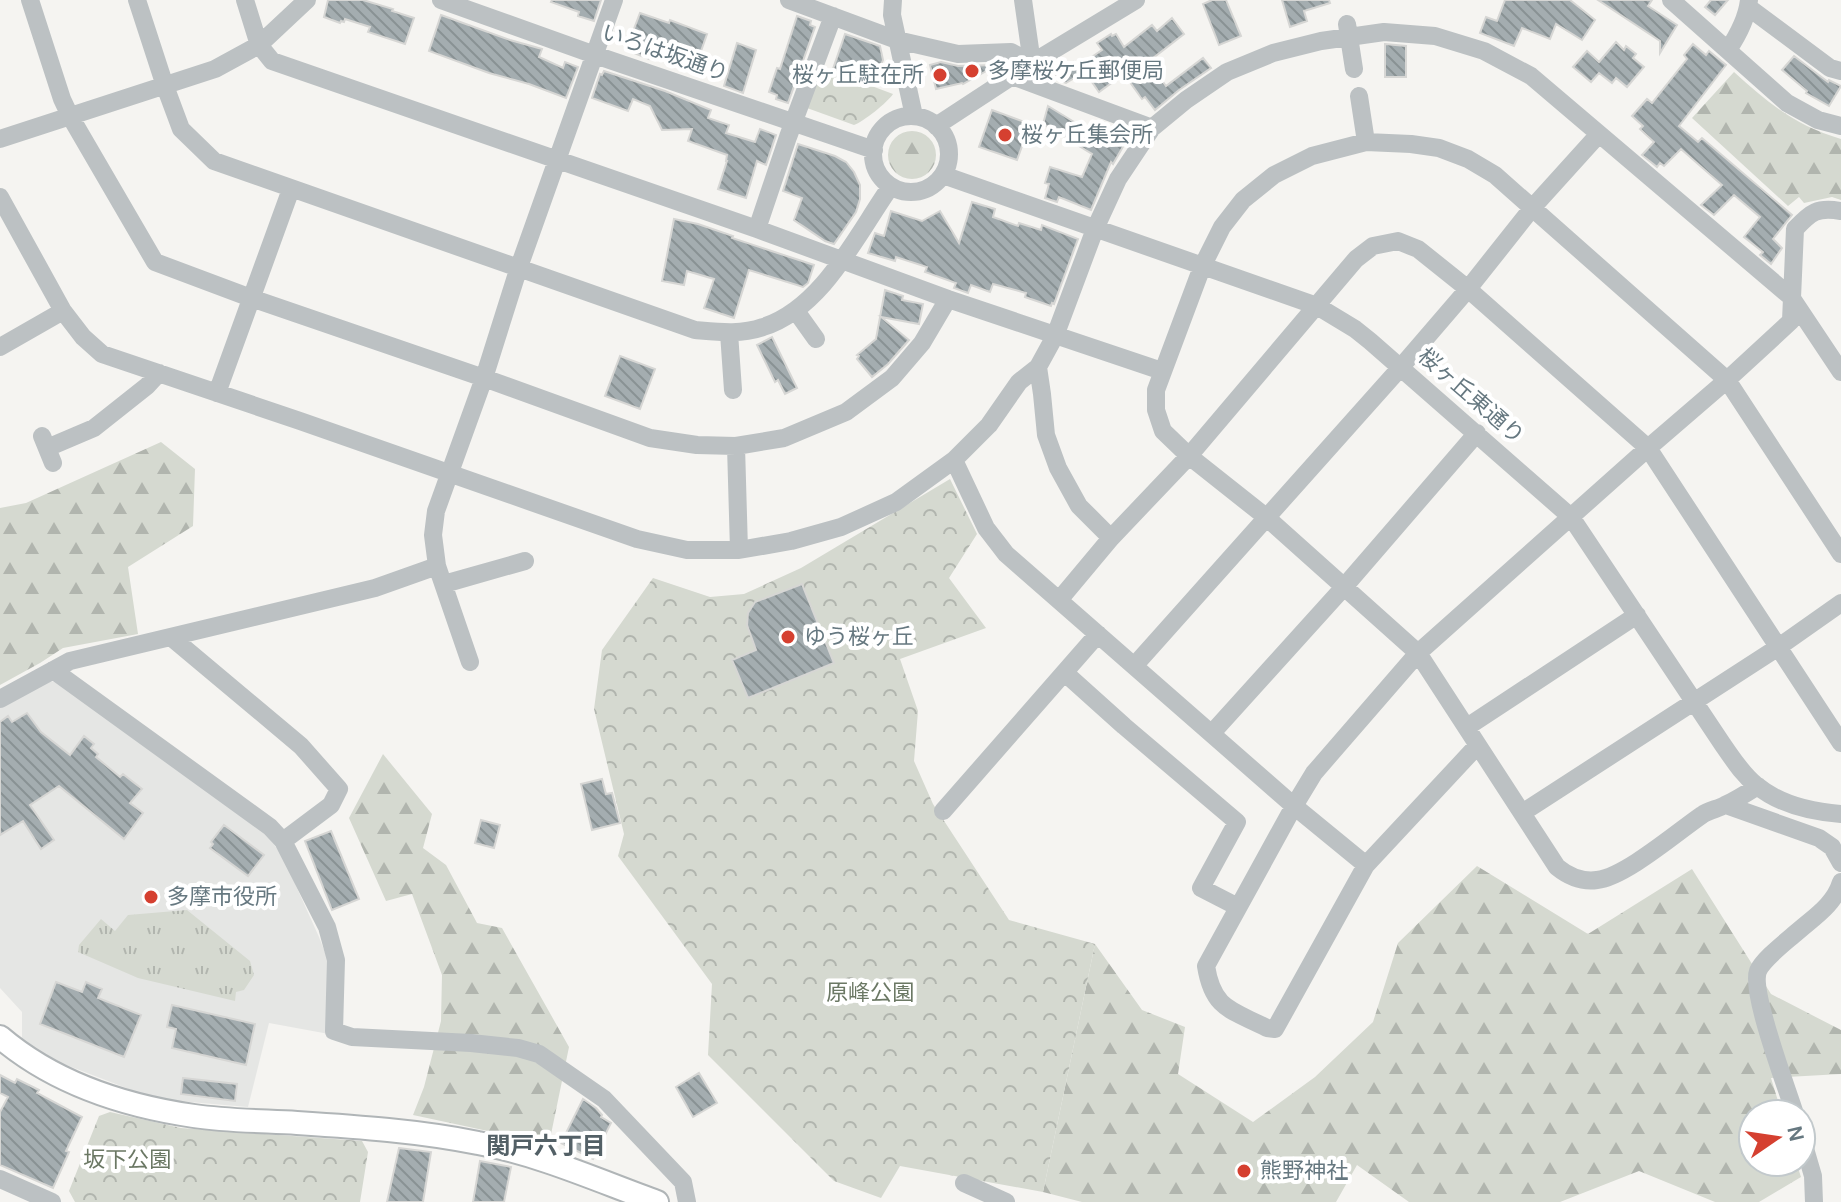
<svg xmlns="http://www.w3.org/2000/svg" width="1841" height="1202" font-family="Karla,'Noto Sans JP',sans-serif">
<defs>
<pattern id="grass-tufts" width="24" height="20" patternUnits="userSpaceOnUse" patternTransform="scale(2)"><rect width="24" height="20" fill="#d5d9d0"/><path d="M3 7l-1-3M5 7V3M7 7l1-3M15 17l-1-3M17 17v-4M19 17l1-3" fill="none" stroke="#b1b5ae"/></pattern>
<pattern id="forest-firs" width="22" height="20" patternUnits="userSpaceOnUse" patternTransform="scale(2)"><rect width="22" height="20" fill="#d5d9d0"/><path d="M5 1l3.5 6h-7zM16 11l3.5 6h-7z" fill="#b1b5ae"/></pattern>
<pattern id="park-crowns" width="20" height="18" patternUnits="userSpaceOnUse" patternTransform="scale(2)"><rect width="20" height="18" fill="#d5d9d0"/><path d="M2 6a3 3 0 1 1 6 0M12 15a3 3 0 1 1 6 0" fill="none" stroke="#b1b5ae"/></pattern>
<pattern id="building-back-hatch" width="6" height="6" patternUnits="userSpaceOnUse" patternTransform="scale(2)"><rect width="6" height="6" fill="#a4adb0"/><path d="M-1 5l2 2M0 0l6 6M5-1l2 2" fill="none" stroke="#899294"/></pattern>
</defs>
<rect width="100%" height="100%" fill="#f5f4f1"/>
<path fill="#e5e6e4" d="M47 681 59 682 267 835 283 857 319 937 328 960 329 1034 269 1023 248 1107 155 1099 48 1058 22 1041V1012L0 988V708Z"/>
<path fill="url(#grass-tufts)" d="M187 910 250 961 254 975 244 990 236 992 235 1001 138 978 78 952 79 945 101 919 115 931 128 915Z"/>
<path fill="url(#forest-firs)" d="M1734 72C1768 103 1796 126 1841 139V200L1832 197 1804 203 1799 197 1788 206 1692 118Z
M888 155a24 24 0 1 1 48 0a24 24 0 1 1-48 0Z
M161 442 195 469 193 526 128 567 138 634 63 648 40 663 0 685V508L26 503Z
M383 754 432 814 423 848 446 865 477 923 502 928 569 1047 549 1144 413 1115 424 1087 441 1021 442 975 412 894 386 901 349 818Z
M1477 866 1588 934 1692 869 1771 994 1841 1030V1074L1771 1078 1782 1114H1753V1162H1796L1801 1177 1759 1202H1715L1639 1171 1560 1202H1409L1357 1165 1336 1202H1082L1043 1192 1095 944 1142 1010 1185 1027 1178 1074 1253 1122 1315 1077 1373 1022 1398 943Z"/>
<path fill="url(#park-crowns)" d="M821 67 893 94C888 102 863 122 854 125L807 108Z
M950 479 977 534 949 578 986 628 900 659 918 711 914 761 933 804 1009 920 1095 944 1043 1192 900 1166 881 1198 834 1181 708 1055 712 984 618 856 624 834 594 709 602 650 653 578 710 597 744 594 801 568Z
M110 1112 181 1128 362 1141 368 1152 360 1202H75L69 1191 99 1116Z"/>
<path fill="url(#building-back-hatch)" stroke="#d6d6d4" stroke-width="2" d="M328 0H363L393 9 392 11 414 18 405 44 368 32 370 27 345 19 344 22 341 21 340 23 324 17Z
M552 0H601L594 21 578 16 579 12 551 2Z
M1212 0H1226L1241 36 1219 45 1203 4Z
M1282 0H1329L1330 3 1304 11 1307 21 1290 27Z
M1505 0H1570L1595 20 1582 40 1556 24 1550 39 1522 28 1514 46 1480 33 1486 17 1497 21Z
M1598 0H1652L1648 6 1677 25 1660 53V41Z
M1711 0H1728L1715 15 1705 7Z
M640 13 669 23 670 20 707 34 700 54 691 51 690 54 655 41 649 59 626 50Z
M441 15 510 40 542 49 539 57 563 68 565 62 578 67 566 98 529 84 489 73 429 51Z
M797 16 811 21 810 25 815 27 788 103 776 99 777 95 769 92 777 68 780 69Z
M1172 18 1184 34 1148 62 1166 86 1203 58 1211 68 1179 90 1155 110 1145 97 1142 99 1124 74 1099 92 1080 65 1102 50 1097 43 1111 34 1112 36 1116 34 1124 47 1152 25 1157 31Z
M845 34 880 46 883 60 879 70 887 73 882 86 833 69Z
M1616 42 1624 50 1626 46 1636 54 1633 58 1644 67 1627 87 1616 78 1612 83 1599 73 1591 82 1573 67 1587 51 1599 62Z
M737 43 756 50 743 93 724 86Z
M1385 44 1406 46V77H1385Z
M1693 44 1706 55 1709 51 1726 65 1679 126 1698 142 1702 138 1792 215 1773 239 1782 248 1771 264 1760 255 1763 252 1744 237 1760 217 1734 195 1714 215 1701 205 1722 185 1681 149 1664 166 1660 163 1657 167 1642 155 1654 142 1640 129 1643 126 1632 116 1647 99 1652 103 1687 59 1684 55Z
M1794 56 1828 82 1829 80 1841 86 1829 106 1806 93 1807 91 1782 70Z
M941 62 958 66 997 65 963 84 962 83 936 89 930 65Z
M1066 62 1068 65 1073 62 1081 74 1066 83 1060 81 1053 71Z
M604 71 665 91 711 110 708 118 729 125 726 133 755 142 760 129 776 135 766 165 757 161 746 198 718 189 727 161H726L727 155 688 141 692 129 662 130 650 106 633 99 628 111 592 98 600 74 602 75Z
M1048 106 1102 139 1104 134 1124 145 1113 164 1111 162 1091 210 1059 197 1057 202 1045 198 1049 184 1045 183 1050 167 1082 177 1092 154 1043 124Z
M992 110 1030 124 1017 160 979 147Z
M798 144 835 156 846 162 854 172 860 185V199L856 212 834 244 825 241 794 220 802 198 783 191Z
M972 202 995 209 993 217 1018 226 1019 223 1041 230 1042 225 1078 239 1054 304 1052 303 1051 306 1025 297 1026 293 993 284 990 292 971 285 968 293 954 288 956 283 925 272 927 267 896 257 895 261 868 253 875 233 884 236 891 211 922 221 940 211 959 243Z
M674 219 698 224 733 236 732 238 814 265 808 283 803 287 749 270 734 318 704 308 714 279 687 271 684 285 662 281Z
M885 290 903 296 902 300 923 304 919 324 881 317 909 340 888 364 872 377 857 359 859 356 857 355 876 339Z
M772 337 797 388 785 394 778 380 775 382 757 345Z
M620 356 655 369 640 409 605 396Z
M802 584 834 663 748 698 732 660 756 650 747 625 748 613 755 602Z
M27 713 41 732 70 755 84 736 94 744 91 748 98 754 96 757 120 777 123 774 142 789 130 803 143 813 124 839 59 786 30 805 54 840 41 849 23 821 0 835V722L8 716 12 722Z
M602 779 606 794 612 793 620 823 592 830 581 784Z
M481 820 500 825 494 848 475 843Z
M224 825 264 855 248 876 210 848 213 844 211 842Z
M331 831 359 899 332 910 305 841Z
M56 982 82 992 86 982 102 989 98 998 141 1015 124 1057 40 1024Z
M172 1005 255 1024 246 1065 172 1048 176 1029 167 1027Z
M699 1073 717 1103 693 1117 676 1087Z
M0 1075 15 1083 17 1079 39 1090 37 1093 82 1117 66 1151 69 1152 53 1188 0 1165V1112L8 1097 0 1093Z
M183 1078 237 1084 235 1101 181 1094Z
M583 1099 596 1108 602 1115 601 1117 611 1123 593 1159 561 1143Z
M399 1148 431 1152 423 1202H387Z
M480 1161 511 1167 504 1202H473Z"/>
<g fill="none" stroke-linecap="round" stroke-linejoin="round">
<defs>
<path id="major" d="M0 1037C54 1083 125 1106 194 1116 228 1121 263 1121 297 1123 358 1127 419 1131 478 1143 539 1154 599 1181 657 1202"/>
</defs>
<use href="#major" stroke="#b0b5b7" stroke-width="26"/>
<path stroke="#bcc1c3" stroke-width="18" d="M30 0 62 99 70 116 155 262 251 298 484 378 650 438 697 445 736 446 784 438 846 412 892 378 922 343 948 299
M137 0 165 86 181 129 214 161 695 330C718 332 741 335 763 327 823 308 857 234 891 186
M245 0 259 45 272 61 757 229 948 299 1162 371
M441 0 595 55 874 150
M789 0 897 40 958 54 1011 52 1032 63
M893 0 892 15 914 116
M1023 0 1032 63
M1671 0 1787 103 1818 120 1841 126
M1748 7 1830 68 1841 71
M1347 24 1354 69
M1728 50C1738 35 1747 18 1749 0
M1012 76 1152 128
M1359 96 1366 142
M873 154a38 38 0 1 1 76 0a38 38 0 1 1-76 0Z
M936 126 1032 63 1136 0
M0 139 215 69 259 45 307 0
M943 175 1317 306 1355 329 1370 341 1571 517 1723 745C1733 759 1742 774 1756 785 1779 804 1812 812 1841 814
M0 197 63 311 83 337 102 354 300 421 637 539 687 550H739L791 541 841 527 896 502 954 460 989 425 1019 382 1038 367
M757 229 788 137 833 16
M796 311 816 339
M729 333 733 390
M0 347 63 311
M217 393 291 189
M42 436 53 463
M736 446 739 550
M47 448 94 428 147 386 159 373
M954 460 986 528 1006 554 1294 806 1366 865
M1111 538 1079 506 1058 468 1046 435 1042 394 1038 367 1055 336 1095 229 1118 179 1152 128 1186 100 1227 72 1273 53 1321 41 1384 32 1435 36 1484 51 1531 76 1791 297 1841 372
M444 584 525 561
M1060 599 1111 538 1189 456 1356 259 1373 246 1398 241 1418 249 1468 289 1648 448 1841 743
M171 637 301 746 339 789 331 805 283 841
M470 662 437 566 433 535 436 511 484 378 519 267 614 0
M1135 665 1401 367 1468 289 1533 207 1599 134
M53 670 270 827 283 841 327 927 336 960 334 1031 352 1037 471 1043 518 1048 539 1054 604 1099 683 1182 687 1202
M1065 673 1124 726 1237 822 1201 888 1238 907
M0 699 70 661 375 588 437 566
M1467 727 1637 615
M1212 733 1344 587 1477 433
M1477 746 1366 865 1275 1029 1267 1028C1232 1010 1213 1010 1206 966L1294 806 1314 773 1418 653 1648 448 1727 380 1791 321 1795 229C1811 212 1817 207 1841 211
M1758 786C1747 793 1736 800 1725 805 1718 809 1709 810 1702 815 1677 832 1625 877 1597 880 1582 882 1568 876 1557 867L1418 653 1266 517 1189 456 1163 431 1156 410V390L1202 267 1222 227 1243 200 1274 175 1312 156 1366 142 1411 144 1439 148 1468 159 1495 175 1727 380 1841 554
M1726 805 1819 838 1832 847 1841 863
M943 811 1098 634
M1522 813 1780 646 1841 603
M1795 1114C1787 1088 1750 992 1758 971 1763 959 1787 941 1797 932 1814 917 1834 905 1841 882
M1801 1135 1813 1176 1814 1202
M0 1179 52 1202
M964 1183 1006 1202"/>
<use href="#major" stroke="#fff" stroke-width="22"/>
</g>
<g fill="#d54030" stroke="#fff" stroke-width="3">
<circle cx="972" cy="71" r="8"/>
<circle cx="940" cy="75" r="8"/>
<circle cx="1005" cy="135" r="8"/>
<circle cx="788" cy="637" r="8"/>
<circle cx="151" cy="897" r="8"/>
<circle cx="1244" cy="1171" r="8"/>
</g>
<g text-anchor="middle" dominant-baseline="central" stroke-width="8" stroke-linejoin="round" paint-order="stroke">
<g font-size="22" fill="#667880" stroke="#fff">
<text transform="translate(665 53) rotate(19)">いろは坂通り</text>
<text transform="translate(1471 396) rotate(41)">桜ヶ丘東通り</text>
</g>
<g font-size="22" fill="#667880" stroke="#fff" text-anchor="start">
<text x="988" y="71">多摩桜ケ丘郵便局</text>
<text x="924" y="75" text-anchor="end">桜ヶ丘駐在所</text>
<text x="1021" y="135">桜ヶ丘集会所</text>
<text x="804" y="637">ゆう桜ヶ丘</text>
<text x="167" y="897">多摩市役所</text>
<text x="1260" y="1171">熊野神社</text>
</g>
<g font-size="22" fill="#6b7864" stroke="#fff">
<text x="870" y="993">原峰公園</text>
<text x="127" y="1160">坂下公園</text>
</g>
<g font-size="24" font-weight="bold" fill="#536066" stroke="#fff">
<text x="546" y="1146">関戸六丁目</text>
</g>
</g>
<g transform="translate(1777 1138) rotate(77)"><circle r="38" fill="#ffffff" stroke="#c2c9cc" stroke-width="2"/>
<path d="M0-6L14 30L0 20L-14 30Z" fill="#d54030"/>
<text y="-12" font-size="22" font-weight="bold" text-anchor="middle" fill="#667880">N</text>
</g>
</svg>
